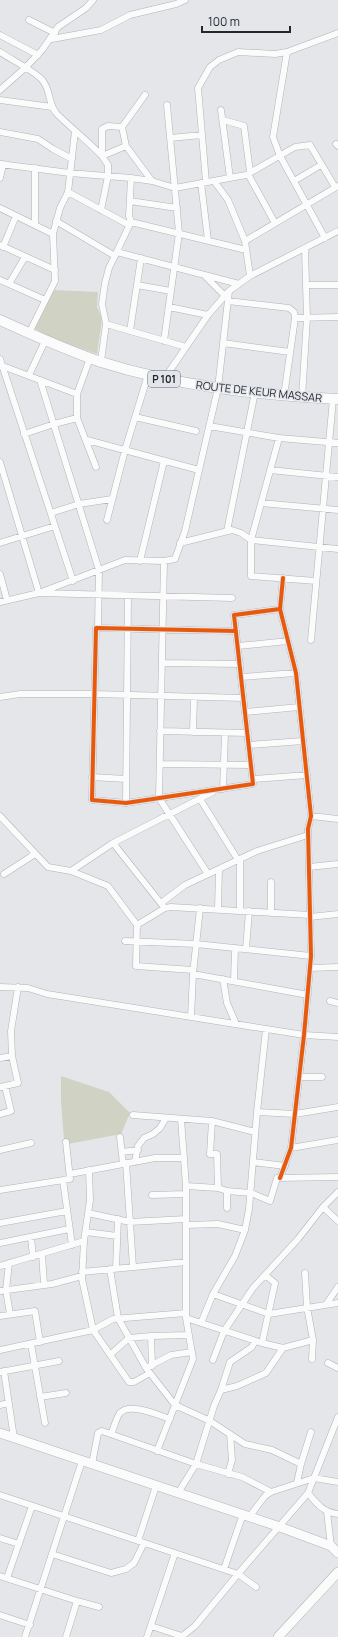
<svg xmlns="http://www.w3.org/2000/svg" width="338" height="1637" font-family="Manrope,sans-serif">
<rect width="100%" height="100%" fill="#e4e6ea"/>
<path fill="#d0d3c4" d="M53 290 98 292 97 307 102 319 97 354 51 338 34 328Z
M61 1076 109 1092 130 1113 121 1134 68 1144V1140H64L61 1102Z"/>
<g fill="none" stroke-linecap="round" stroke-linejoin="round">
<defs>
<path id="street" d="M29 20 55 33
M0 35 38 55
M52 39 101 30 130 15 176 4 185 0
M0 52C10 59 37 72 43 81 51 91 48 105 57 114 72 129 88 141 102 156L126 146
M287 52 273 137 280 156 325 238
M0 90 25 68 42 50 58 27 86 8 93 0
M145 95 122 127 126 146 152 181
M0 100 52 107
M221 110 230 178
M223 120 244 126 250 172
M0 132 38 139 53 149 72 159
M170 138 202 135
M336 144 338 146
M0 164 70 173 131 178 152 181 175 188 246 175 295 147 310 145 335 187
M248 174 275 223
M0 178 3 164
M214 181 228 200 245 241 250 276
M294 181 321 165
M206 182 198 88 210 67 219 60 238 52 275 54 287 52 338 33
M201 183 208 240
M68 192 129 225
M130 201 177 208
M0 208 53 234
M101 210 108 176V165L102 156V129L108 126 122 127
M56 221 115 256
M131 222 246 250
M35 225V168
M245 241 338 186
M0 245 55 270
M3 247 16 216
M117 252 239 284
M205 276 225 296
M0 280 45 300
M9 284 25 257
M137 285 171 291
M306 285H338
M228 301 289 308 294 312 295 318 284 396
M169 307 208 315
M295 318 338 317
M106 324 186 347
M130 331 141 258
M29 333 55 281 53 234 60 208 68 192 75 131
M164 341 179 233 167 105
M223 343 290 352
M90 358 77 394V418L96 467
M0 359 73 581
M101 361 106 324 102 304 105 283 109 268 131 222 129 216 131 178
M0 365 77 394
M29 375 45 341
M164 379 208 315 229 291 250 276 338 231
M40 380 99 570 98 628
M302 397 307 318 305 249
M135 417 196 431
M209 426 279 438 338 443
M24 434 54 424 77 418
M279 438 251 540V576L316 581
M87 440 199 470
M0 462 39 593 232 598
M270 470 338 477
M261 503 338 510
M51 513 79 504 112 499
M107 520 125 450 148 375
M227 531 255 392
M0 543 55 526
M180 543 232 530 241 533 251 540 338 549
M140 561 164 461
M164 561 159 798 208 874
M0 574 7 600
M0 602 39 593 125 560 164 561 175 559 185 531 218 388 229 291
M236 631 96 628 92 800 126 803 253 784 234 615 280 609
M311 640 333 399
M238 646 288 641
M162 663 240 664
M241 677 296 673
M0 697 20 694H94L243 698
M245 712 299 707
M160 731 248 733
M193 732 194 697
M249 745 303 741
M160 764 251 765
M92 777 126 779
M253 779 307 775
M223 789 225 733
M200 799 238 860
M126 803 128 596
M0 816 48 867 71 871 108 886 137 925 136 966 193 970
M311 816 338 819
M113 843 163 906
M309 867 338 864
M71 871 113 843 213 792
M4 874 35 854
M161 903 185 885 257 851 308 835
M218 909 219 869
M240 911V859
M271 913V882
M310 917 338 914
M137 925 165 908 171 907 310 915
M125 941 196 944 311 956
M246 949 249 911
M310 968 338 967
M193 974 308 995
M223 979 227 1003 236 1024
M234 981 235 948
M0 987 28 988 47 994 304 1035 338 1037
M330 1001 338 1003
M191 1017 193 974 200 908
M0 1058 12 1056
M300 1077H322
M0 1087 18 1083 12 1056 11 1031 18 987
M257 1112 295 1114 338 1107
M0 1114 11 1111 5 1086
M133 1115 212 1121 255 1132
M212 1121 210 1154H217L218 1188 227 1191 251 1193 270 1201 277 1178 338 1177
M120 1137 123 1164
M291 1148 338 1140
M0 1150 31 1143
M122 1152 138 1150
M135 1162 138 1146 144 1138 153 1134 160 1128 166 1118
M253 1162 285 1166
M126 1163 133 1267
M89 1170 90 1200 84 1241 82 1279 93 1330 129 1382H134L150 1373
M70 1174 155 1158H184
M280 1178 291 1148 304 1035 311 956 308 829 311 816 296 673 280 609 283 578
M63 1180 72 1245
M186 1186 218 1188
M0 1190 70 1179 66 1142
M227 1191V1208
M152 1195 186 1194
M323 1207 338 1221
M88 1213 130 1222 186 1219
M0 1223 67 1211
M186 1225 218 1224 245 1230
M86 1232 117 1236
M31 1237 33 1257
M0 1243 69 1229
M42 1254 44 1284
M9 1263 6 1290 10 1314
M0 1266 84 1241
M116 1268 118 1219
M110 1269 118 1318 146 1368 175 1405 210 1421 245 1444 272 1450 301 1464 297 1483
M82 1272 186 1262
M305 1273 307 1307 313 1340 312 1359
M0 1291 52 1284 82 1276
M213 1294 269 1314 338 1303
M327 1303 338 1287
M0 1316 35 1311 40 1342
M186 1318 262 1343 283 1348 313 1340
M201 1323 213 1294 235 1256 245 1230 249 1209 257 1112 266 1029
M151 1336 152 1366
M262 1343 275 1283 265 1275
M31 1344 45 1423
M0 1350 93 1330 113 1319 186 1313
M111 1354 129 1338 151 1336 189 1335
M213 1360 224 1331 253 1288 298 1239 323 1207 338 1192
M328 1363 338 1368
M146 1368 171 1355 192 1352
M4 1371 14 1438
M0 1372 59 1361
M221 1390 230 1362 252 1347 255 1341
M40 1397 66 1393
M0 1405 8 1403
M111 1434C114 1428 116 1418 120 1413 130 1402 158 1415 170 1419
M157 1451 193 1359 186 1318V1186L181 1119
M92 1464 98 1433 102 1431 196 1464 242 1477 271 1492
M301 1464 311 1432
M228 1474 232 1460 230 1434
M178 1493 196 1464 214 1406 221 1390 237 1386 266 1373 283 1348
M308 1493C317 1504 323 1512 338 1514
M0 1495 238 1574 256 1587
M327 1512 331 1546
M249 1517 265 1496 271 1492 314 1478 338 1482
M0 1538 19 1544
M138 1541 156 1486
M52 1554 111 1573 126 1569 134 1563 144 1543
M224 1569 243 1514
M0 1576 77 1601 99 1607
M7 1578 32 1506
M0 1615 30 1625
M151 1626 182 1636
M25 1637 82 1461
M66 1637 77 1601
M147 1637 175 1553
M181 1637 195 1626 238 1574 308 1493 338 1417"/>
<path id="secondary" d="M0 1433 280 1527 331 1546 338 1553
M278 1637 338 1572"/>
<path id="primary" d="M0 320C33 335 66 350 101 362 177 386 258 395 338 399"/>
</defs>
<use href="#street" stroke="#b1b3b6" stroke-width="7"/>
<use href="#secondary" stroke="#b1b3b6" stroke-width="10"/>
<use href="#primary" stroke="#b1b3b6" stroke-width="11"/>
<use href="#street" stroke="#fbfbfc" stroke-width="6"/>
<use href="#secondary" stroke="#fbfbfc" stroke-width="9"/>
<use href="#primary" stroke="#fbfbfc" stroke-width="10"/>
<defs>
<path id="cycleway" d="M236 631 96 628 92 800 126 803 253 784 234 615 280 609
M280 1178 291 1148 304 1035 311 956 308 829 311 816 296 673 280 609 283 578"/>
</defs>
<use href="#cycleway" stroke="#e2e5ec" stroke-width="6"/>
<use href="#cycleway" stroke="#e8590c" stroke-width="4"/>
</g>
<g text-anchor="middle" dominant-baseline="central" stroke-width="3" stroke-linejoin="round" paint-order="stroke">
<rect fill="#e2e5ec" stroke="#5e6064" stroke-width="1" x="148" y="371" width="32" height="16" rx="3"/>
<g font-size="10" font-weight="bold" fill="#262729">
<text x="164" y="379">P 101</text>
</g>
<g font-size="11" fill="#262729" stroke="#e2e5ec">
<text transform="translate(259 391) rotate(6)">ROUTE DE KEUR MASSAR</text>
</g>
</g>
<path d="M202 26v6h88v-6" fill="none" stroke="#262729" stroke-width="2"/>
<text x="208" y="26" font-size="12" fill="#262729" stroke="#e2e5ec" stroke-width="3" paint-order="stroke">100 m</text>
</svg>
